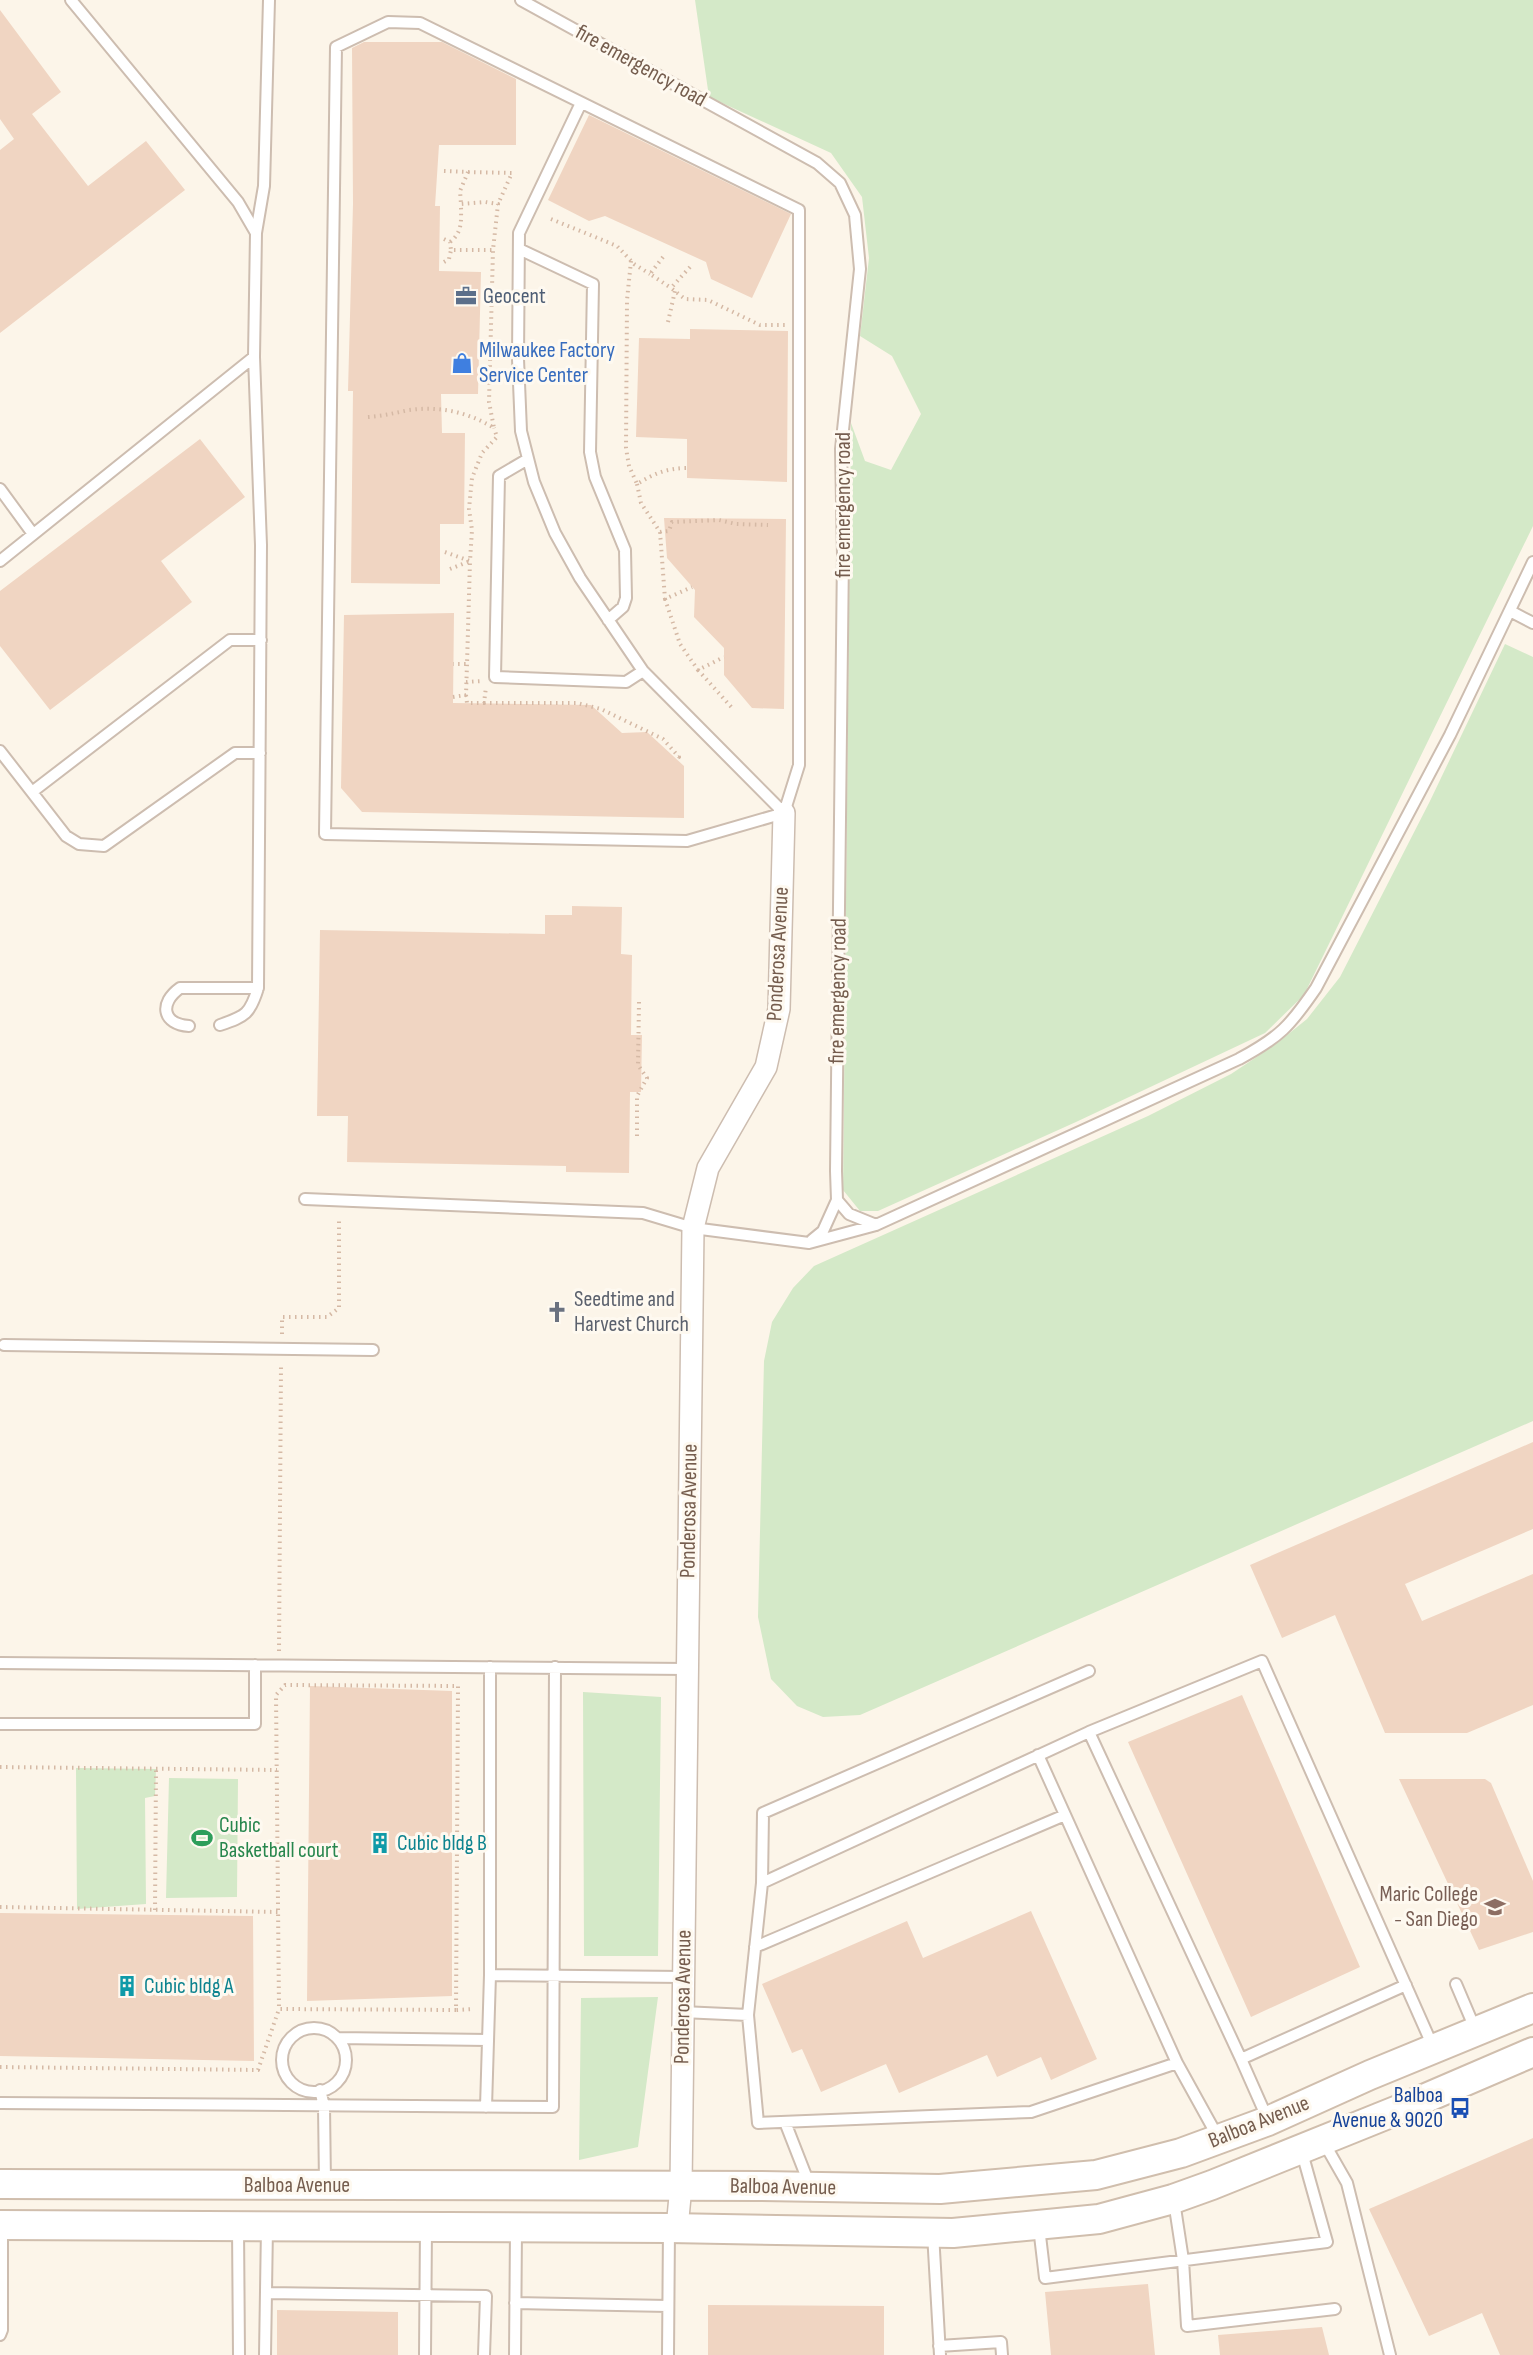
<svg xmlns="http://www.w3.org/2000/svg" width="1533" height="2355" font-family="'Sofia Sans Condensed',sans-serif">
<rect width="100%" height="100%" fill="#fcf5e9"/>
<path fill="#d4e9c8" d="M695 0H1533V526L1304 995 1265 1033 1076 1122 878 1211H860L843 1190 851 423 865 461 891 470 921 414 892 356 860 336 869 258 862 197 831 153 709 97Z
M1505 644 1533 657V1421L860 1715 823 1717 797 1706 771 1679 758 1617 764 1361 772 1322 793 1288 814 1266 1148 1116 1231 1074 1276 1044 1307 1019 1340 977 1430 801Z
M583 1692 661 1697 658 1956H584Z
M76 1768 156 1769 155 1796 145 1798 146 1904 77 1909Z
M169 1778 238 1779 237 1897 166 1898Z
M658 1997 638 2147 579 2160 581 1998Z"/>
<path fill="#f0d5c2" d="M0 10 61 92 32 114 88 186 146 141 185 190 0 333V150L14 139 0 119Z
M364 42H442L516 79V145H439L435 206H440L439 271 481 272 478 394H441L442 433H465L464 524H440V584L351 583 353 391H348L353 204 352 48Z
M589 115 791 214 752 298 711 279 706 262 605 216 589 221 548 200Z
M690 329 788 331 787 482 687 478V439L636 437 639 338 690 339Z
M200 439 245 497 161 561 192 602 50 710 0 646V591Z
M664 518 786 519 784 709 752 708 724 675V648L694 617 695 590 667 558Z
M454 613 453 703 591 705 622 733 647 732 684 766V818L362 812 341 788 344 615Z
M572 906 622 907 621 954 632 955 631 1035H642L641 1092H630L629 1173 566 1172V1166L347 1162 348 1116H317L320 930 545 934V915H572Z
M1533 1442V1529L1405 1584 1422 1621 1533 1574V1705L1467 1733H1385L1335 1615 1282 1638 1250 1565Z
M310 1686 452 1691V1996L307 2001Z
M1242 1695 1360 1967 1251 2017 1128 1742Z
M1399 1779H1485L1491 1783 1533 1881V1932L1479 1950Z
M1031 1911 1097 2059 1051 2080 1041 2057 997 2077 987 2055 899 2093 886 2064 821 2092 802 2049 792 2053 762 1984 907 1921 923 1958Z
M0 1913 253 1916 254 2061 0 2056Z
M1533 2138V2355H1500L1482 2313 1429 2336 1369 2209Z
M1148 2284 1155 2355H1051L1045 2292Z
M708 2305 884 2306V2355H708Z
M277 2310 398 2312V2355H277Z
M1322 2327 1329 2355H1220L1218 2335Z"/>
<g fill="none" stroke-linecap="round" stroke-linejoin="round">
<defs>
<path id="lane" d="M71 0 238 202 256 233 254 357 261 545 258 988C250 1014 246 1016 220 1025
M521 0 817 163 840 183 855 215 860 269 841 449 843 555 836 1171 837 1200 849 1214 876 1225
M388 22 420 23 799 210V765L784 813 687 841 325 834 336 47Z
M581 103 519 233 518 359 521 431 534 482 555 533 580 578 643 671 784 813
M256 233 264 186 269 0
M519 249 593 284 590 452 595 477 625 550 626 598 623 607 608 620
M528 459 499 476 495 677 626 682 643 671
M0 489 33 534
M0 561 254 357
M1510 611 1533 623
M0 751 66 836 79 844 104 846 235 753H260
M32 792 230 640H261
M189 1026C162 1024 159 1003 180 988H258
M305 1199 643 1213 693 1228 809 1243 876 1225 1239 1059C1280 1037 1290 1026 1316 988L1450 735 1533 562
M812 1240 823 1231 837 1200
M4 1345 373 1350
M0 1663 687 1669
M0 1724H255V1665
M1089 1732 1262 1661 1434 2049
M1038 1755 1177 2063 1031 2112 758 2123 748 2015 762 1883 1089 1732 1241 2059 1406 1985
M762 1883 763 1813 1089 1671
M755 1947 1065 1815
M490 1975 683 1977
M1456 1984 1476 2031
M682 2012 748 2015
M282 2060a32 32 0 1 1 64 0a32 32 0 1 1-64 0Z
M337 2038 488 2040
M1241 2059 1268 2120
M1177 2063 1219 2139
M320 2090 324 2106 325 2184
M0 2103 553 2107 555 1667
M486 2107 490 1975V1667
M785 2122 810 2186
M1323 2141 1347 2183 1390 2355
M1174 2201 1183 2260 1187 2326 1335 2309
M238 2227 239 2355
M1039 2227 1045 2278 1327 2242 1301 2149
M933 2233 940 2355
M266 2293 486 2296 484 2355
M515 2303 668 2306
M0 2335 2 2330V2225
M939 2346 1001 2342 1002 2355
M265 2355 267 2227
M425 2355 426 2227
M515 2355 516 2229
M668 2355 669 2228"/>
<path id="street" d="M677 2228 681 2186 693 1228 708 1168 766 1067 779 1009 784 813"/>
<path id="secondary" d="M0 2184 762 2186 940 2189 1096 2175 1181 2153 1268 2121 1370 2075 1533 2008
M0 2225 669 2228 953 2233 1099 2219 1173 2199 1212 2185 1398 2110 1533 2052"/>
</defs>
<use href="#lane" stroke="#cdbdb0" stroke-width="14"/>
<use href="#street" stroke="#cdbdb0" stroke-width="24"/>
<use href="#secondary" stroke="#d0bead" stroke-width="32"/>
<path stroke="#d5b9a5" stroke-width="4" stroke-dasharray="1.5 4.5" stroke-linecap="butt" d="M444 171 468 172 460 191 461 204
M468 172 512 173 498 204
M551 219 617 246 634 264 650 274
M444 239 450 242 451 250
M663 257 650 274 671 288
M631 261 627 300 626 448 629 466 637 484C653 474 667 468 687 468
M444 262 449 259 451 250H493
M690 267 671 288 685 299 708 300 760 325H785
M668 322 675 291
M368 417C382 416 395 413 409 410 440 406 468 412 494 428L489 402 493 250 498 204 485 202 461 204C461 220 463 232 450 242
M637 484 641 503 660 532 669 531 672 522 719 520 736 524 768 525
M660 532 665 599 692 587
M445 552 470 561 472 530 469 509 472 478 482 453 497 437 494 428
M450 569 470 561 467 664H453
M665 599 680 644 698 670 724 657
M698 670 734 710
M466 682 482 681
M466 695 467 703H484L486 687
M453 697 466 695 467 664
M484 703H577L601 709 663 739 679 757 675 758
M637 1136V1096L647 1078 638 1065 639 1002
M282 1334V1317H327L339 1308V1217
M279 1651 281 1365
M0 1767 277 1770
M0 1907 278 1912
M155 1910 156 1769
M456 2010 279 2009 276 1695 285 1685 458 1686 456 2010 474 2009
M0 2067 258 2070 279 2009"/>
<use href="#lane" stroke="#fff" stroke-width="10"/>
<use href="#street" stroke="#fff" stroke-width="21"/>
<use href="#secondary" stroke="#fff" stroke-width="28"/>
</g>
<defs>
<symbol id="office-bare" viewBox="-9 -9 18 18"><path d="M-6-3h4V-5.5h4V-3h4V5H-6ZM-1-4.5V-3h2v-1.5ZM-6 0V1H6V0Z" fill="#5c6f8a" stroke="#fef9f0" stroke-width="2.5" paint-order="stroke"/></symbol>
<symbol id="shop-bare" viewBox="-9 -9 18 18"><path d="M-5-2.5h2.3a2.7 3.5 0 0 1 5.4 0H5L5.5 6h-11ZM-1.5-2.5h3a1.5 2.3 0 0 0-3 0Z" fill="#3f7fe0" stroke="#fef9f0" stroke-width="2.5" paint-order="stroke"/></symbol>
<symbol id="church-bare" viewBox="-9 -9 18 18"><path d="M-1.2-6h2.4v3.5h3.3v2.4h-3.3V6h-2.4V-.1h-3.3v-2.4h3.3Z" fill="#6b7280" stroke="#fef9f0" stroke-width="2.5" paint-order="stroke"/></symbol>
<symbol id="stadium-bare" viewBox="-9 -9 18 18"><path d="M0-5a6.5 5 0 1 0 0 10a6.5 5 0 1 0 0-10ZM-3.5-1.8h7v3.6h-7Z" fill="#2e9e5b" stroke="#fef9f0" stroke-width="2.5" paint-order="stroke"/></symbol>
<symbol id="building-bare" viewBox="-9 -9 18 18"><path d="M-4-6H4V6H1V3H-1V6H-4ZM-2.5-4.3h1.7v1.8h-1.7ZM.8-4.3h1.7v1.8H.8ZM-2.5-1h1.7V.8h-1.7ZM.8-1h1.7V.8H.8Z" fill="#0f9aa8" stroke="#fef9f0" stroke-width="2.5" paint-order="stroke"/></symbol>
<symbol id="school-bare" viewBox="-9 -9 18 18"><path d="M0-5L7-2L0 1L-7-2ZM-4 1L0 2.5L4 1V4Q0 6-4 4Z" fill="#8d6e63" stroke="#fef9f0" stroke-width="2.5" paint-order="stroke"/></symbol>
<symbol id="bus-bare" viewBox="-9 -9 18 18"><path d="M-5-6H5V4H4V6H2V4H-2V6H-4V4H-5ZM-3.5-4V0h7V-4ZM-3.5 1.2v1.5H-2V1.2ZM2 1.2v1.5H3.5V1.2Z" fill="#1a4fb4" stroke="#fef9f0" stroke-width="2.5" paint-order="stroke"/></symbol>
</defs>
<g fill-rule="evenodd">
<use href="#office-bare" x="451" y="281" width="30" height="30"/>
<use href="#shop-bare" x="447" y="348" width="30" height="30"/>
<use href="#church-bare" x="542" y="1297" width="30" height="30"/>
<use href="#stadium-bare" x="187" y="1823" width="30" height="30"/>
<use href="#building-bare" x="365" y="1828" width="30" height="30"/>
<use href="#school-bare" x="1480" y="1892" width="30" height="30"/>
<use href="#building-bare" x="112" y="1971" width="30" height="30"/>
<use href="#bus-bare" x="1445" y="2093" width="30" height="30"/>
</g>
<g text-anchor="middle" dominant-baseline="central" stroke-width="6" stroke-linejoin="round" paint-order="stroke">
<g font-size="22" fill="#755d4e" stroke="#fef9f0">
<text transform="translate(641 66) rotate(29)">fire emergency road</text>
<text transform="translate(843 505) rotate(-90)">fire emergency road</text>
<text transform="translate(778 954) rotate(-87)">Ponderosa Avenue</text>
<text transform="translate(838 991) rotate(-89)">fire emergency road</text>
<text transform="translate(689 1511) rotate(-89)">Ponderosa Avenue</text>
<text transform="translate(683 1997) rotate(-89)">Ponderosa Avenue</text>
<text transform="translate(1259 2122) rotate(-22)">Balboa Avenue</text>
<text x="297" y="2185">Balboa Avenue</text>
<text transform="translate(783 2187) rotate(1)">Balboa Avenue</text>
</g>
<g font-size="22" fill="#4e5e75" stroke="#fef9f0" text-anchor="start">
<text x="483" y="296">Geocent</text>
</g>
<g font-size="22" fill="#366cbe" stroke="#fef9f0" text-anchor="start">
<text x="479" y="350">Milwaukee Factory<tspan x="479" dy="25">Service Center</tspan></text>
</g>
<g font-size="22" fill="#5b616d" stroke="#fef9f0" text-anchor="start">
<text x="574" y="1299">Seedtime and<tspan x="574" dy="25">Harvest Church</tspan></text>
</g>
<g font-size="22" fill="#27864d" stroke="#fef9f0" text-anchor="start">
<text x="219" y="1825">Cubic<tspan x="219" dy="25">Basketball court</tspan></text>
</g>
<g font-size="22" fill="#0d838f" stroke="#fef9f0" text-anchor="start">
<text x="397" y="1843">Cubic bldg B</text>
<text x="144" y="1986">Cubic bldg A</text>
</g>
<g font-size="22" fill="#785e54" stroke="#fef9f0" text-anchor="end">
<text x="1478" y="1894">Maric College<tspan x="1478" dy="25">- San Diego</tspan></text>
</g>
<g font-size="22" fill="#164399" stroke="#fef9f0" text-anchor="end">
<text x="1443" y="2095">Balboa<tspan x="1443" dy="25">Avenue &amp; 9020</tspan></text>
</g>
</g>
</svg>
